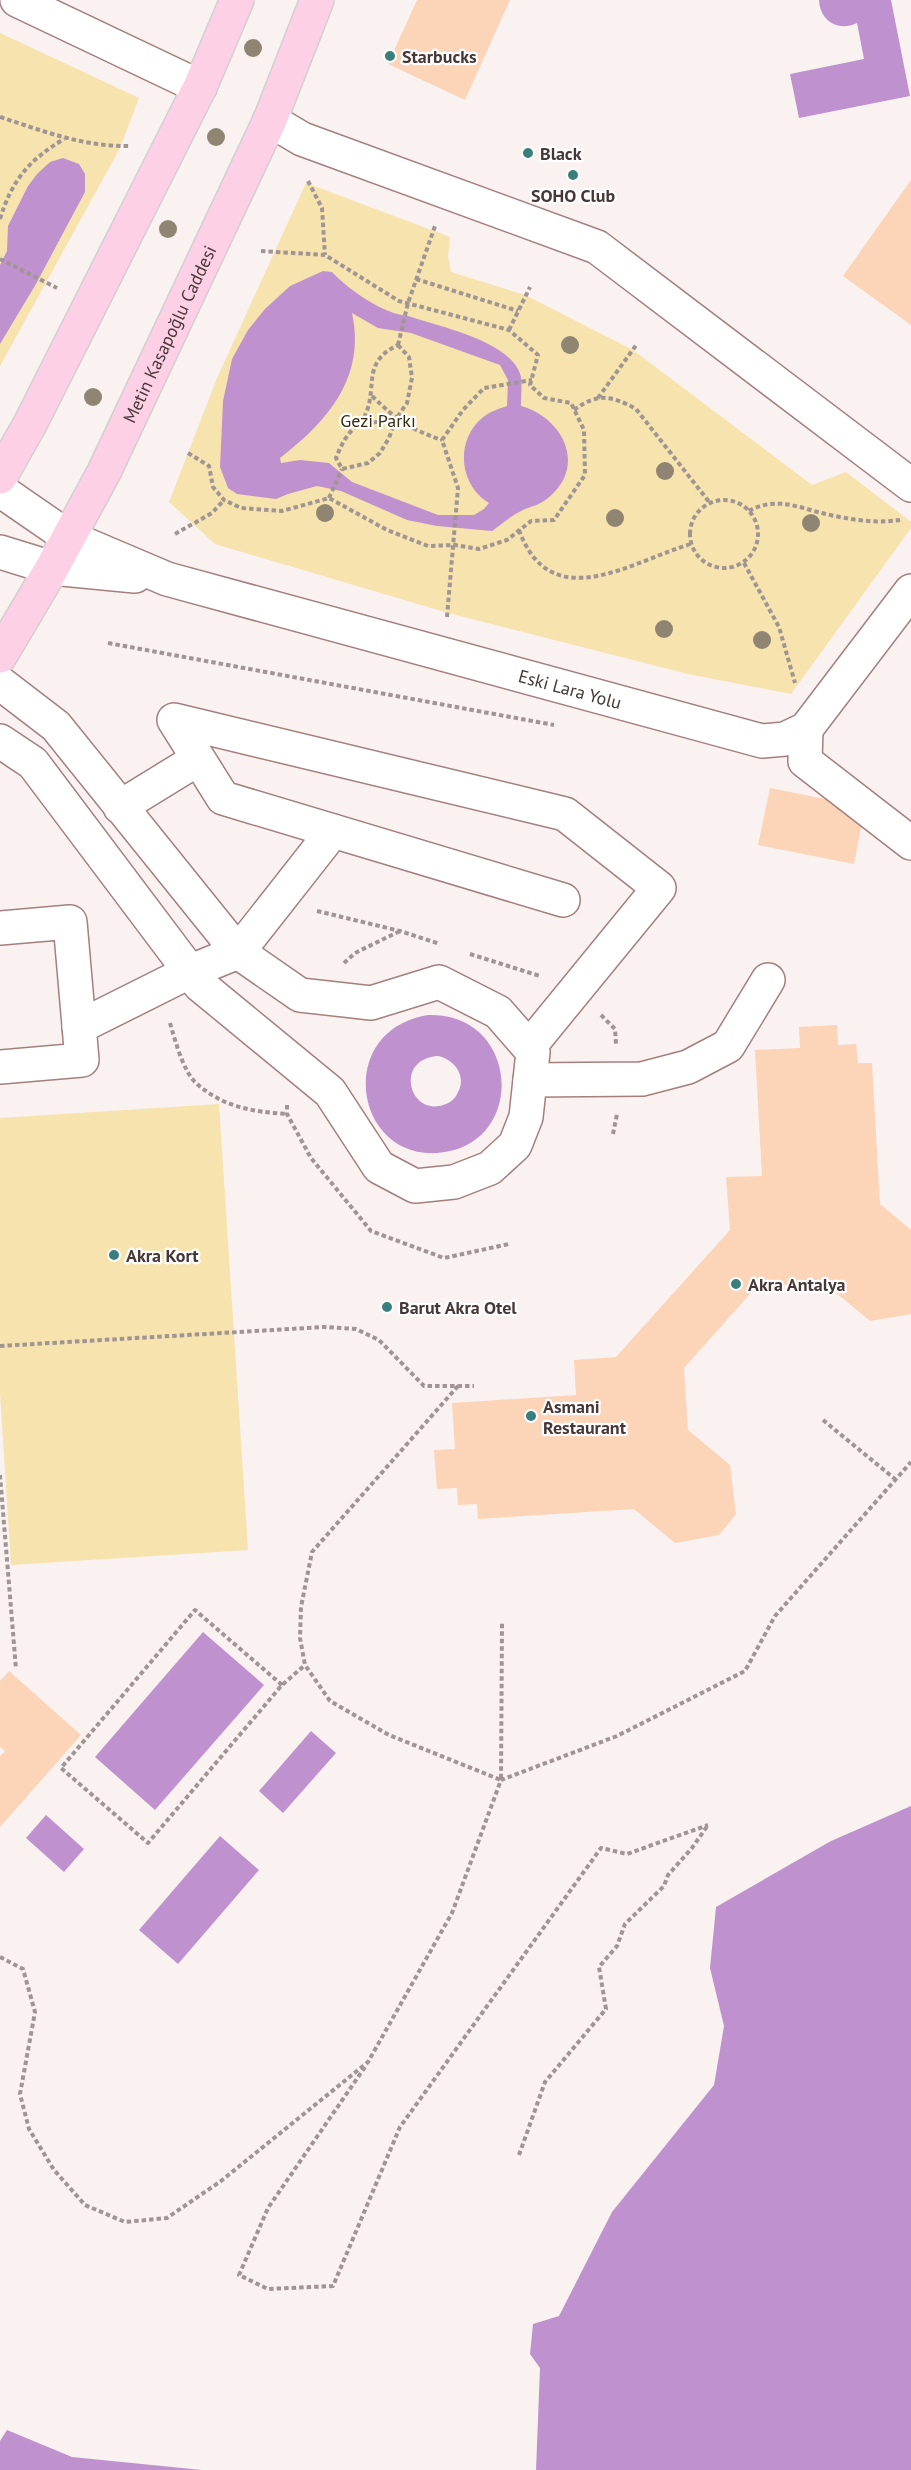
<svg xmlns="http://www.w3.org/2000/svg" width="911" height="2470" font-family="'PT Sans',sans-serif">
<rect width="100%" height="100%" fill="#faf1f1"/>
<path fill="#f7e3ad" d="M0 33 139 98 120 148 0 366Z
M306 183 450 237 448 256 451 272 525 295 633 350 812 485 846 472 911 522V528L791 694 688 674 448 613 215 544 169 502 217 378Z
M219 1104 248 1550 11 1565 0 1393V1118Z"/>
<path fill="#bf92cf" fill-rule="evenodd" d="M819 0H891L910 96 799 118 790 74 864 59 857 23C838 32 820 21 819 0Z
M63 158 79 164 85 174V192L36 284 0 344V265L7 251 8 226 28 186 37 174 50 162Z
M323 271 332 272C349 290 383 314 408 316 438 326 514 342 521 377 522 386 521 397 521 406 564 418 587 467 548 498 540 505 532 506 523 510 512 515 502 524 492 531L437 526 407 520 341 491 317 486 288 494 276 499 237 494 228 488 220 467 223 401 232 359 248 330 265 309 290 286ZM352 313 378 328 411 333 500 365 508 380 507 406C498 409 489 412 482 418 455 441 459 485 489 503L484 509 474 515H438L352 482 329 463 300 460 281 463 280 458C328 421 366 377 352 313Z
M428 1015C521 1012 528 1147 437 1153 353 1158 335 1030 428 1015ZM438 1056C453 1059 466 1074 459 1090 456 1098 451 1103 443 1105 409 1116 394 1059 438 1056Z
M203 1632 264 1685 155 1810 95 1757Z
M311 1731 336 1753 283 1813 259 1791Z
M911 1806V2470H536L540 2368 530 2354 533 2324 559 2316 612 2212 714 2085 724 2026 710 1968 716 1907 831 1841Z
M46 1815 84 1849 64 1872 26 1838Z
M220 1836 259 1870 178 1964 139 1930Z
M7 2430 72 2457 202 2470H0V2441Z"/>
<path fill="#fcd4b8" d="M417 0H510L465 100 388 64Z
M911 180V325L843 276Z
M770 788 865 807 854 864 758 845Z
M837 1025 838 1045 856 1044 858 1063H872L880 1204 911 1230V1314L870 1321 824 1283 757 1286 684 1368 688 1430 730 1465 736 1514 719 1535 675 1543 634 1509 478 1519 477 1504 458 1505 457 1488 437 1489 434 1450 455 1449 452 1403 576 1395 574 1360 616 1357 730 1230 726 1177 762 1176 755 1050 800 1048 799 1027Z
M9 1671 81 1735 0 1827V1756L5 1751 0 1747V1681Z"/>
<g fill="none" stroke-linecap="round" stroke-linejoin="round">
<defs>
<g id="minor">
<path d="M17 0 200 87"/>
<path d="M270 120 302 139 597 247 911 485"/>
<path id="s1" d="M0 490 68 537 167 579 762 741 785 739 806 729 911 591"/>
<path d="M0 552 52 568 135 576"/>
<path d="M0 683 56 726 238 952 300 995 371 1003 439 982 498 1012 533 1052 526 1117 515 1145 490 1168 454 1182 415 1186 379 1167 330 1092 200 985 33 763 0 741"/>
<path d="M806 729 805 761 911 843"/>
<path d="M120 807 198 759"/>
<path d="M0 928 70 922 82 1060 0 1067"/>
<path d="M79 1027 189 972 238 952 333 831"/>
<path d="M529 1047 659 888 565 814 174 720 223 798 563 900"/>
<path d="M530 1080 642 1079 688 1067 728 1046 768 980"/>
</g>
<g id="major">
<path d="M0 477 30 424 200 87 237 0"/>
<path id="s2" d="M0 656 52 568 104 472 270 120 317 0"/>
</g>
</defs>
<use href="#minor" stroke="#a47f7d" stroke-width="36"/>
<use href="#major" stroke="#d3cfcf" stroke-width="36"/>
<path stroke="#a19594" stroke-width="4" stroke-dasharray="4.5 3" stroke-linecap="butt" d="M0 117C43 131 84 147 130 146
M308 181 322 208 325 255
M0 219C12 180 29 160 64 139
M0 259 57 288
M416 279 518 311
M509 330 530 287
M398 345 409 357 412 378 407 403 396 419 389 438 380 453 368 463 342 469 336 458C340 448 344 439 352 430 355 427 360 424 362 421 381 390 358 364 398 345Z
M398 345 408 303 435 226
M372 396C398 421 407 428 442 440
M598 398 637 344
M574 410C597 393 611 395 636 409L710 503
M358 425 395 419
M188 453 209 466 213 487 224 500 241 508 282 511 329 498 387 530 428 546 455 545 479 549 507 540 531 521 554 520 585 475 584 430 571 403 544 398 530 385 538 355 509 330 399 301 325 255 261 251
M329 498 342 469
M690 534a34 34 0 1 1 68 0a34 34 0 1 1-68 0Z
M749 511C779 494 805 511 835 516 858 521 878 523 900 520
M519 530C551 618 632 561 691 544
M175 534 212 513 224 500
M744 563 779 627 795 683
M447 617 458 488 442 440 463 410 484 388 532 380
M108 643 554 725
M317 911 400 931 440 944
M470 954 540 976
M344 963 355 953 400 931
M601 1015 615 1029 616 1044
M170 1023C175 1040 183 1071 196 1083 222 1107 254 1112 287 1114
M287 1105V1114L311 1158 371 1231 444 1258 509 1244
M613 1134 617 1114
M0 1346 324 1327 356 1329 379 1340 424 1386H474
M458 1386 312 1552 301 1607 300 1638 305 1665 330 1701 389 1735 501 1780 502 1623
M823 1420 895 1479
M0 1475 16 1669
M282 1685 195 1610 61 1768 148 1843 282 1685 305 1665
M0 1957 23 1969 35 2012 20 2094 29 2129 54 2170 85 2205 125 2222 167 2218 221 2181 368 2062 452 1913 501 1780 617 1736 745 1671 775 1616 911 1462
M365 2067 268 2208 239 2275 268 2289 333 2286 400 2127 601 1848 627 1854 708 1825
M519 2155 545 2082 606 2009 599 1967 617 1946 625 1924 664 1886 668 1875 692 1848 708 1825"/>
<use href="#minor" stroke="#fff" stroke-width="33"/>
<use href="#major" stroke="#fdd0e5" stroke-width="33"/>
</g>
<g fill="#8f8572">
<circle cx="253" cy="48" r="9"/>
<circle cx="216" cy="137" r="9"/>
<circle cx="168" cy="229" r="9"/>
<circle cx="570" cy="345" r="9"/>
<circle cx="93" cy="397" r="9"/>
<circle cx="665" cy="471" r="9"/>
<circle cx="325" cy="513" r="9"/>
<circle cx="615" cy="518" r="9"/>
<circle cx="811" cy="523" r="9"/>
<circle cx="664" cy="629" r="9"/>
<circle cx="762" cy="640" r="9"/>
</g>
<g fill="#39807c" stroke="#fff" stroke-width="2">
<circle cx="390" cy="56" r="6"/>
<circle cx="528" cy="153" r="6"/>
<circle cx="573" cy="175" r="6"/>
<circle cx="114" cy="1255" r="6"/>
<circle cx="736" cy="1284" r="6"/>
<circle cx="387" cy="1307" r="6"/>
<circle cx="531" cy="1416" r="6"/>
</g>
<g text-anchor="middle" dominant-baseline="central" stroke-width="4.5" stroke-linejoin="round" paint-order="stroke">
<g font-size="18" font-weight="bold" fill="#473736" stroke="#fff" text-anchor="start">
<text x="402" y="56">Starbucks</text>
<text x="540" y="153">Black</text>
<text x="573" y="195" text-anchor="middle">SOHO Club</text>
<text x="126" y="1255">Akra Kort</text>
<text x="748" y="1284">Akra Antalya</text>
<text x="399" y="1307">Barut Akra Otel</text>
<text x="543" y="1406">Asmani<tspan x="543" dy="21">Restaurant</tspan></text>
</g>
<g font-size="18" fill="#473736" stroke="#fff">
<text stroke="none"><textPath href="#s2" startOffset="364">Metin Kasapoğlu Caddesi</textPath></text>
<text stroke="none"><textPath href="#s1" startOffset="608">Eski Lara Yolu</textPath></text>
</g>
<g font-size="18" fill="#382d0b" stroke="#fff">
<text x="378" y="420">Gezi Parkı</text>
</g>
</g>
</svg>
